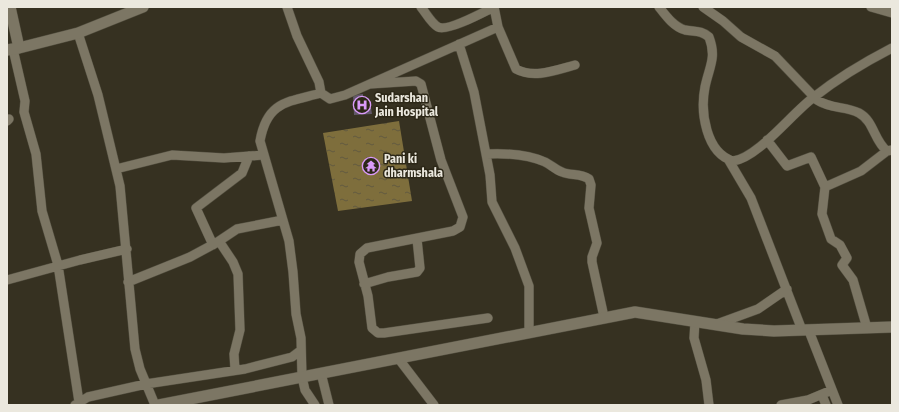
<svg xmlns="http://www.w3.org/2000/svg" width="899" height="412" font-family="'Fira Sans Condensed',sans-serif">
<defs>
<pattern id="water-ripples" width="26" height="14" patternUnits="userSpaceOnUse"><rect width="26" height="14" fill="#7e6e3c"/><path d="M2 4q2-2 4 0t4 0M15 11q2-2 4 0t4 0" fill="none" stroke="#625a40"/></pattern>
</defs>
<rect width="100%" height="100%" fill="#363121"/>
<path fill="url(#water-ripples)" d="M399 121 412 201 338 211 323 133Z"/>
<path fill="#625868" d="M363 94 364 108H371L372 114 354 115 353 95Z"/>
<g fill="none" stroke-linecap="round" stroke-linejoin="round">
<defs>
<path id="minor" d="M287 7 297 36 319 82 321 93 330 99 345 95 498 27
M421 7C426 13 431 23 438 27 447 32 484 12 494 7L498 27 516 69C534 79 556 70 575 65
M659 7C666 16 674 27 685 30 695 32 701 30 709 37 717 58 709 67 705 87 700 112 706 153 733 161 758 158 793 112 814 97 838 78 865 62 892 48
M703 7 723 21 741 37 775 56 817 100C830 109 846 106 859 113 874 121 874 141 887 151L892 150
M871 7 892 13
M78 33 98 95 120 186 135 349 140 369 155 405
M459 44 474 92 490 175 492 202 515 248 529 286V332
M13 49 25 101 24 112 36 154 42 211 58 265 79 402
M370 84 416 81 421 84 441 160 463 217 460 227 453 231 367 248 360 254 359 262 368 296 372 328 378 333H384L488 318
M7 121 9 119
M767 140 787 166 811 157 825 187
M486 154C506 153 527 154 545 162 551 165 556 170 562 172 571 176 580 173 589 179L591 185 589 208 597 243 592 257V262L604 317
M728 159 751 198 802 330
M116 169 172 155 224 158 263 155
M219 241 233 262 238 274 240 330 234 354 235 370
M213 245 196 208 242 173 249 156
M7 280 80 260 127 249
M128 282 190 257 216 243 237 229 283 220
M364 284 388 277 417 272 420 268 417 239
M695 321 694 338 706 380 709 405
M717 324 758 309 787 289
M867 328 853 280 842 265 847 258 840 245 831 239 822 214 825 187 861 171 887 151
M809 331 838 405
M398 358 434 405
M321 373 329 405
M822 395 826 405
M75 405 88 397 146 384 245 369 292 357 300 351
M315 405 305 390 302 377 301 338 296 314 293 272 289 241 260 141C267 101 288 102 321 93
M781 405 808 400 832 390"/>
<path id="tertiary" d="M10 7 19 48 78 33 143 7
M7 50 19 48"/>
<path id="secondary" d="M159 405 635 312 743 329 774 331 892 327"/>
</defs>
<use href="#minor" stroke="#534f40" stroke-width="10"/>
<use href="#tertiary" stroke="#534f40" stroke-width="12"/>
<use href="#secondary" stroke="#534f40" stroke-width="12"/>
<use href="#minor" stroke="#7c7664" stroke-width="9"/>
<use href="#tertiary" stroke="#7c7664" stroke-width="11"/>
<use href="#secondary" stroke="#7c7664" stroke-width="11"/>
</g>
<defs>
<symbol id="hospital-ring" viewBox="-11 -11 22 22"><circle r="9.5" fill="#2c2717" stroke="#d99af8" stroke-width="1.5"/><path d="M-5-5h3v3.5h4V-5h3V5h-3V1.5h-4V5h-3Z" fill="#d99af8"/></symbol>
<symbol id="temple-ring" viewBox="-11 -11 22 22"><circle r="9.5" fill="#2c2717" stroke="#d99af8" stroke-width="1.5"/><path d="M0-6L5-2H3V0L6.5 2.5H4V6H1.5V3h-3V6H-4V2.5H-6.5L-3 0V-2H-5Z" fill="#d99af8"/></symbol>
</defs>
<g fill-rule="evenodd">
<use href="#hospital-ring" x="352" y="95" width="20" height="20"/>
<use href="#temple-ring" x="361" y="156" width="20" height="20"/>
</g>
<g text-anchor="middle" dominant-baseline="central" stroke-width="3" stroke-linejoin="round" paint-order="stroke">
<g font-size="12" font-weight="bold" fill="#ebe8de" stroke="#2c2717" text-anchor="start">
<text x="375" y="98">Sudarshan<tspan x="375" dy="14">Jain Hospital</tspan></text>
<text x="384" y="159">Pani ki<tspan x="384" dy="14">dharmshala</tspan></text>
</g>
</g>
<rect width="899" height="412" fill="none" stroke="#ebe8de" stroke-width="16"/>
</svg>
